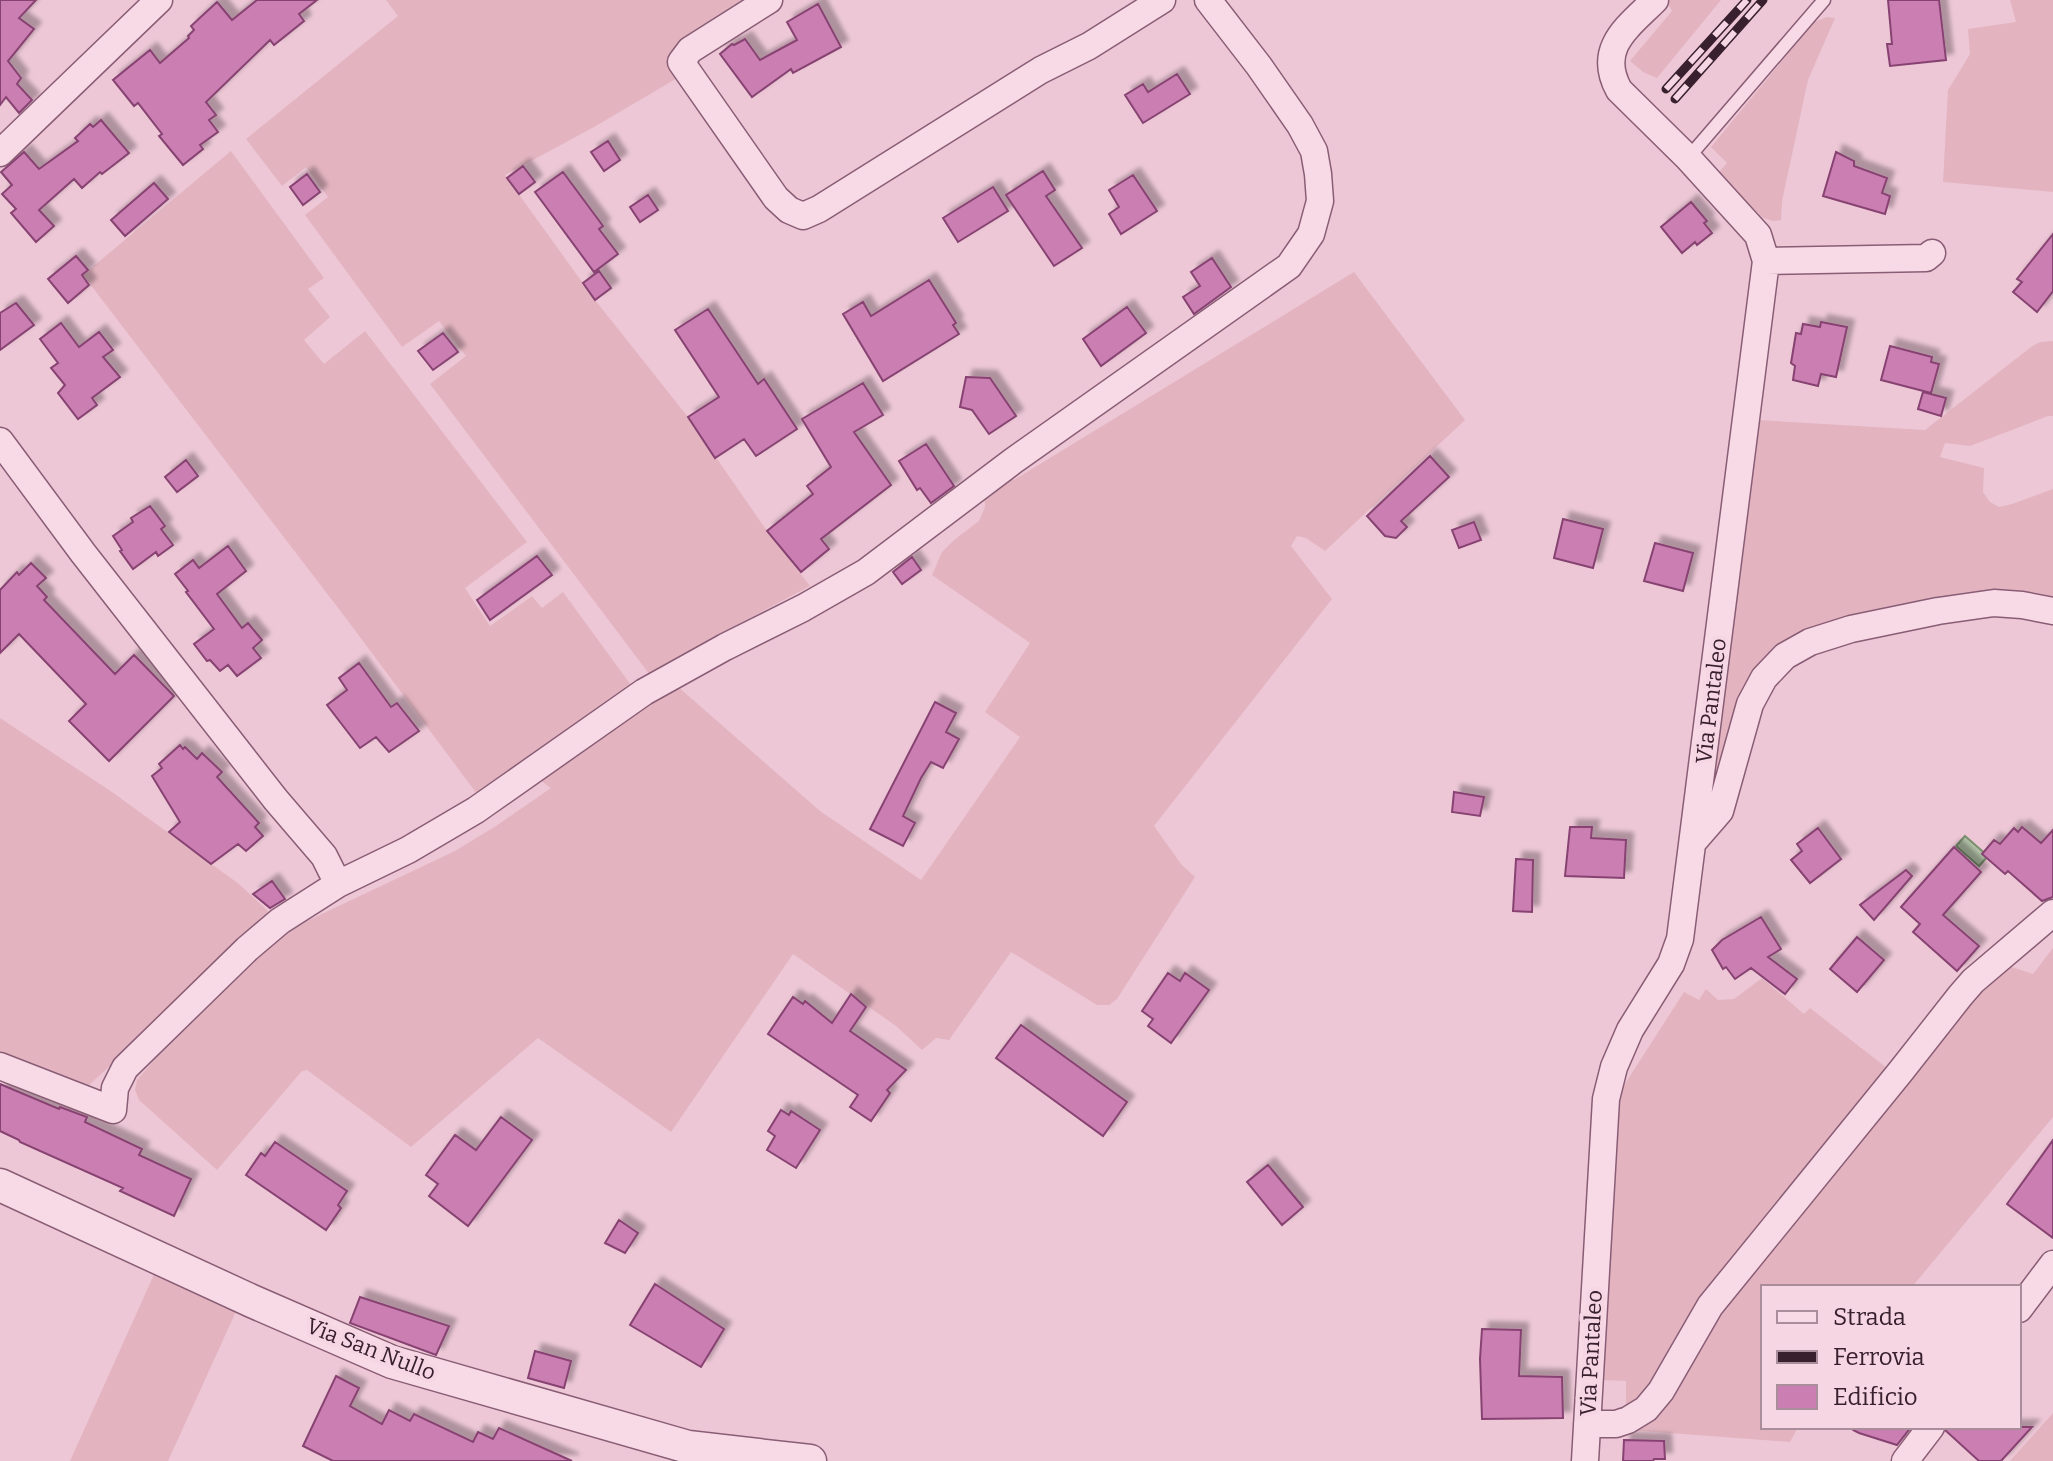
<svg xmlns="http://www.w3.org/2000/svg" width="2053" height="1461" font-family="Bitter,serif">
<defs>
<filter id="shadow"><feDropShadow dx="7" dy="-7" stdDeviation="2" flood-color="#0004"/></filter>
</defs>
<rect width="100%" height="100%" fill="#edc7d6"/>
<path fill="#e3b4c0" d="M386 0H749L684 41 670 55 680 74 679 77 594 127 505 175 595 300 688 417 767 531 810 586 712 638 650 675 430 384 466 356 439 321 402 347 305 215 328 197 306 167 282 186 246 139 398 16Z
M1669 0H1721L1657 78 1643 72 1630 61 1672 11 1667 2Z
M2010 0H2053V192L1943 182 1948 90 1970 54 1968 29 2016 22Z
M1827 17 1835 18 1808 80 1782 201 1781 220 1773 221 1763 218 1723 178 1719 172 1727 163 1711 147 1814 22Z
M231 151 324 278 308 289 330 317 304 340 324 364 365 331 527 542 465 588 490 626 532 596 542 608 563 592 631 685 480 798 345 617 83 275Z
M1354 272 1465 420 1325 551 1306 538 1297 536 1291 546 1332 599 1154 826 1181 864 1195 877 1117 999 1109 1005H1097L1011 952 949 1040 936 1038 922 1050 896 1026 793 954 671 1132 538 1038 411 1147 307 1070 302 1071 217 1170 139 1100 135 1090 137 1080 156 1058 279 938 305 922 455 851 496 826 551 788 537 778 676 685 820 811 921 880 1020 737 985 712 1030 643 932 575 942 552 954 540 979 521 985 507 984 488 1004 472 1014 480Z
M2053 341V416H2048L1970 446 1945 443 1940 457 1984 468 1983 492 1990 502 1999 507 2012 504 2053 489V603L1787 649 1713 797V764L1758 420 1925 430 2031 347 2040 342Z
M0 718 112 792 239 884 273 916 87 1087 0 1064Z
M2053 948V1117L1912 1287H1763V1427H1798L1790 1442 1629 1430 1722 1302 1998 971 2012 967 2033 974Z
M1762 978 1804 1014 1810 1008 1892 1072 1649 1393 1626 1411V1381L1601 1380 1616 1112 1621 1090 1684 992 1699 1000 1706 989 1718 1000 1734 999Z
M156 1270 238 1307 168 1461H70Z
M2053 1413V1461H2010Z"/>
<path fill="#b2c1a8" stroke="#7a906e" stroke-width="2" d="M1965 836 1988 856 1979 866 1956 846Z"/>
<path fill="#ca7eb1" stroke="#874372" stroke-width="2" filter="url(#shadow)" d="M0 0H36L19 18 34 29 8 61 21 78 17 84 32 100 19 113 6 97 0 105Z
M257 0H317L299 14 304 21 274 45 270 40 206 102 216 115 209 120 218 132 200 145 203 149 183 165 159 136 162 134 138 103 134 106 113 80 150 50 160 63 189 38 188 36 194 30 191 26 217 2 232 20Z
M1888 0H1939L1946 60 1890 66 1887 44H1892Z
M818 4 841 47 793 73 791 69 752 97 720 54 732 44 734 45 745 39 760 60 797 40 787 22Z
M1177 74 1190 94 1143 123 1125 95 1143 84 1148 92Z
M101 120 129 153 102 174 100 172 82 188 74 179 39 210 54 226 36 242 11 213 16 209 2 194 12 185 1 172 24 152 39 169 78 141 75 138 90 124 93 127Z
M608 141 620 160 604 171 591 152Z
M1836 152 1854 161V166L1887 178 1882 193 1890 196 1885 214 1823 196Z
M523 166 535 182 519 194 507 178Z
M1043 171 1055 190 1046 196 1082 248 1054 266 1006 195Z
M563 172 603 226 599 229 618 254 594 272 535 192Z
M307 174 320 192 303 205 290 187Z
M1133 175 1157 211 1121 234 1109 214 1119 207 1109 190Z
M154 183 168 199 125 236 111 220Z
M993 187 1008 211 958 242 943 218Z
M648 195 658 210 640 222 630 207Z
M1691 202 1707 221 1704 223 1712 233 1697 245 1695 242 1682 253 1661 227Z
M2053 234V291L2037 312 2013 292 2022 282 2017 279Z
M76 256 88 270 82 275 89 285 68 303 48 279Z
M1212 258 1231 287 1194 314 1183 297 1200 286 1191 272Z
M599 271 611 288 595 300 583 283Z
M929 280 956 323 953 325 959 334 883 381 843 314 863 302 871 316Z
M16 303 34 325 0 350V313Z
M1127 307 1146 333 1101 366 1083 339Z
M708 309 758 384 764 379 797 429 756 456 744 439 715 458 688 417 719 397 675 330Z
M1821 322 1847 327 1836 377 1821 374 1818 386 1793 380 1795 366 1791 363 1796 333 1801 334 1803 324 1820 327Z
M61 323 79 347 99 332 113 350 103 357 120 377 92 398 97 405 78 419 58 393 65 385 51 368 58 363 40 339Z
M443 333 458 352 433 370 418 351Z
M1890 346 1932 357 1931 362 1939 364 1931 393 1881 380Z
M966 377 990 378 1016 416 989 434 972 410 960 407Z
M863 383 883 415 854 432 891 485 821 539 829 549 801 572 767 531 813 494 807 486 831 467 802 419Z
M1923 392 1946 398 1941 416 1918 409Z
M926 444 954 486 931 503 920 488 917 490 899 461Z
M1430 456 1449 477 1401 521 1407 527 1396 538 1385 536 1367 516Z
M186 460 198 476 177 492 165 477Z
M150 506 165 526 161 529 173 545 158 556 156 552 133 569 120 551 122 550 113 536 133 522 131 518Z
M1563 519 1603 529 1593 568 1554 558Z
M1474 522 1481 540 1459 548 1452 530Z
M1655 543 1693 553 1683 591 1644 581Z
M228 546 246 571 217 594 242 628 248 623 262 640 253 648 261 658 237 676 228 665 220 671 210 660 207 661 194 644 214 629 186 592 188 591 175 574 193 560 199 568Z
M537 556 552 575 490 620 477 600Z
M912 557 921 570 902 584 893 572Z
M31 563 46 578 37 586 47 597 44 600 115 674 134 655 174 696 109 761 69 721 86 704 19 634 0 653V590L17 572 19 575Z
M359 663 391 707 397 703 419 731 389 752 376 737 360 748 327 705 347 690 339 678Z
M935 702 956 713 946 732 959 739 943 768 931 762 921 778 903 816 915 823 903 846 870 829Z
M180 745 183 749 185 747 197 759 202 753 222 772 217 777 259 823 255 827 263 836 246 851 238 844 211 864 169 832 180 822 152 776 162 768 159 764Z
M1454 792 1484 797 1480 816 1452 812Z
M1570 827H1592L1591 838 1626 840 1624 878 1565 876Z
M2022 827 2041 843 2053 830V897L2042 901 2008 871 2005 874 1982 854 1994 840 2000 844 2014 828 2018 832Z
M1818 828 1841 859 1810 883 1791 860 1802 851 1797 844Z
M1954 847 1981 872 1943 915 1979 946 1957 971 1913 932 1920 924 1901 907Z
M1516 859 1533 860 1532 912 1513 911Z
M1906 870 1912 876 1874 920 1860 905Z
M272 881 285 899 270 908 253 894Z
M1761 917 1781 949 1768 957 1797 979 1785 994 1751 968 1735 979 1726 967 1723 969 1712 950 1722 940Z
M1857 937 1884 960 1857 992 1830 969Z
M1168 973 1180 981 1185 973 1209 990 1171 1043 1148 1026 1153 1019 1142 1011Z
M851 994 866 1007 850 1031 906 1070 887 1090 890 1093 871 1121 850 1107 858 1095 768 1034 793 997 803 1004 805 1001 832 1023Z
M1021 1025 1127 1102 1103 1136 996 1058Z
M0 1084 59 1109 60 1107 87 1117 85 1122 142 1149 139 1155 191 1179 174 1216 120 1191 123 1188 20 1142 19 1140 0 1131Z
M781 1110 789 1115 791 1111 820 1130 796 1168 767 1150 775 1136 768 1131Z
M501 1117 532 1140 468 1226 429 1196 438 1184 426 1175 455 1135 476 1150Z
M2053 1140V1238L2007 1204Z
M275 1142 347 1191 338 1205 341 1208 326 1230 246 1175 261 1153 265 1156Z
M1268 1165 1303 1207 1282 1225 1247 1182Z
M619 1220 638 1233 625 1253 605 1243Z
M655 1284 724 1329 701 1367 630 1325Z
M360 1297 449 1326 436 1355 350 1323Z
M1482 1329 1521 1330 1519 1376 1562 1377 1563 1418 1482 1419 1480 1359Z
M535 1351 571 1361 564 1388 528 1378Z
M336 1376 359 1388 350 1406 382 1424 389 1410 410 1421 414 1414 473 1442 478 1432 493 1439 499 1428 572 1461H333L303 1446Z
M1853 1427H1911L1897 1445 1859 1433 1853 1430Z
M1947 1427H2032L2001 1461H1979L1946 1431Z
M1624 1440 1664 1441 1665 1459H1654L1653 1461H1623Z"/>
<g fill="none" stroke-linecap="round" stroke-linejoin="round">
<defs>
<path id="service" d="M1688 158 1824 0"/>
<path id="minor" d="M769 0 690 50 681 62 776 198 789 210 803 216 819 209 1041 70 1089 46 1162 0
M0 153 159 0
M1766 261 1926 258 1932 253
M0 441 83 553 276 800 324 856 338 884
M1694 841 1720 811 1750 704 1764 678 1785 656 1810 642 1851 629 1938 611 1994 603 2022 605 2053 611
M0 1066 113 1110 115 1088 125 1068 247 949 280 921 338 884 408 850 476 810 644 692 725 647 803 608 866 572 1013 461 1289 266 1311 234 1320 201 1318 174 1314 151 1300 125 1259 66 1208 0
M2019 1309 2053 1264
M1587 1424H1616L1628 1420 1646 1409 1661 1391 1710 1306 1901 1071 1960 996 1973 981 2053 913
M1585 1461 1606 1099 1614 1067 1630 1030 1671 964 1680 939 1766 261 1758 235 1688 158 1619 90C1596 48 1628 27 1655 0
M1905 1461 1931 1427"/>
<path id="tertiary" d="M0 1185 254 1302 392 1362 688 1447 810 1461"/>
</defs>
<use href="#service" stroke="#895d75" stroke-width="15"/>
<use href="#minor" stroke="#895d75" stroke-width="29"/>
<use href="#tertiary" stroke="#895d75" stroke-width="35"/>
<use href="#service" stroke="#f8dae6" stroke-width="12"/>
<use href="#minor" stroke="#f8dae6" stroke-width="26"/>
<use href="#tertiary" stroke="#f8dae6" stroke-width="32"/>
<defs>
<path id="rail" d="M1666 89 1747 0
M1675 99 1763 0"/>
</defs>
<use href="#rail" stroke="#39202f" stroke-width="9"/>
<use href="#rail" stroke="#f5d6e2" stroke-width="6" stroke-dasharray="18" stroke-linecap="butt"/>
</g>
<g text-anchor="middle" dominant-baseline="central" stroke-width="8" stroke-linejoin="round" paint-order="stroke">
<g font-size="22" fill="#39202f" stroke="#f5d6e2">
<text transform="translate(1711 701) rotate(-83)">Via Pantaleo</text>
<text transform="translate(371 1349) rotate(21)">Via San Nullo</text>
<text transform="translate(1591 1353) rotate(-87)">Via Pantaleo</text>
</g>
</g>
<rect x="1761" y="1285" width="260" height="144" fill="#f5d6e2" stroke="#aa8d9a" stroke-width="2"/>
<rect x="1777" y="1311" width="40" height="12" fill="#f8dae6" stroke="#aa8d9a" stroke-width="2"/>
<text x="1833" y="1325" font-size="24" fill="#39202f">Strada</text>
<rect x="1777" y="1351" width="40" height="12" fill="#39202f" stroke="#aa8d9a" stroke-width="2"/>
<text x="1833" y="1365" font-size="24" fill="#39202f">Ferrovia</text>
<rect x="1777" y="1385" width="40" height="24" fill="#ca7eb1" stroke="#aa8d9a" stroke-width="2"/>
<text x="1833" y="1405" font-size="24" fill="#39202f">Edificio</text>
</svg>
